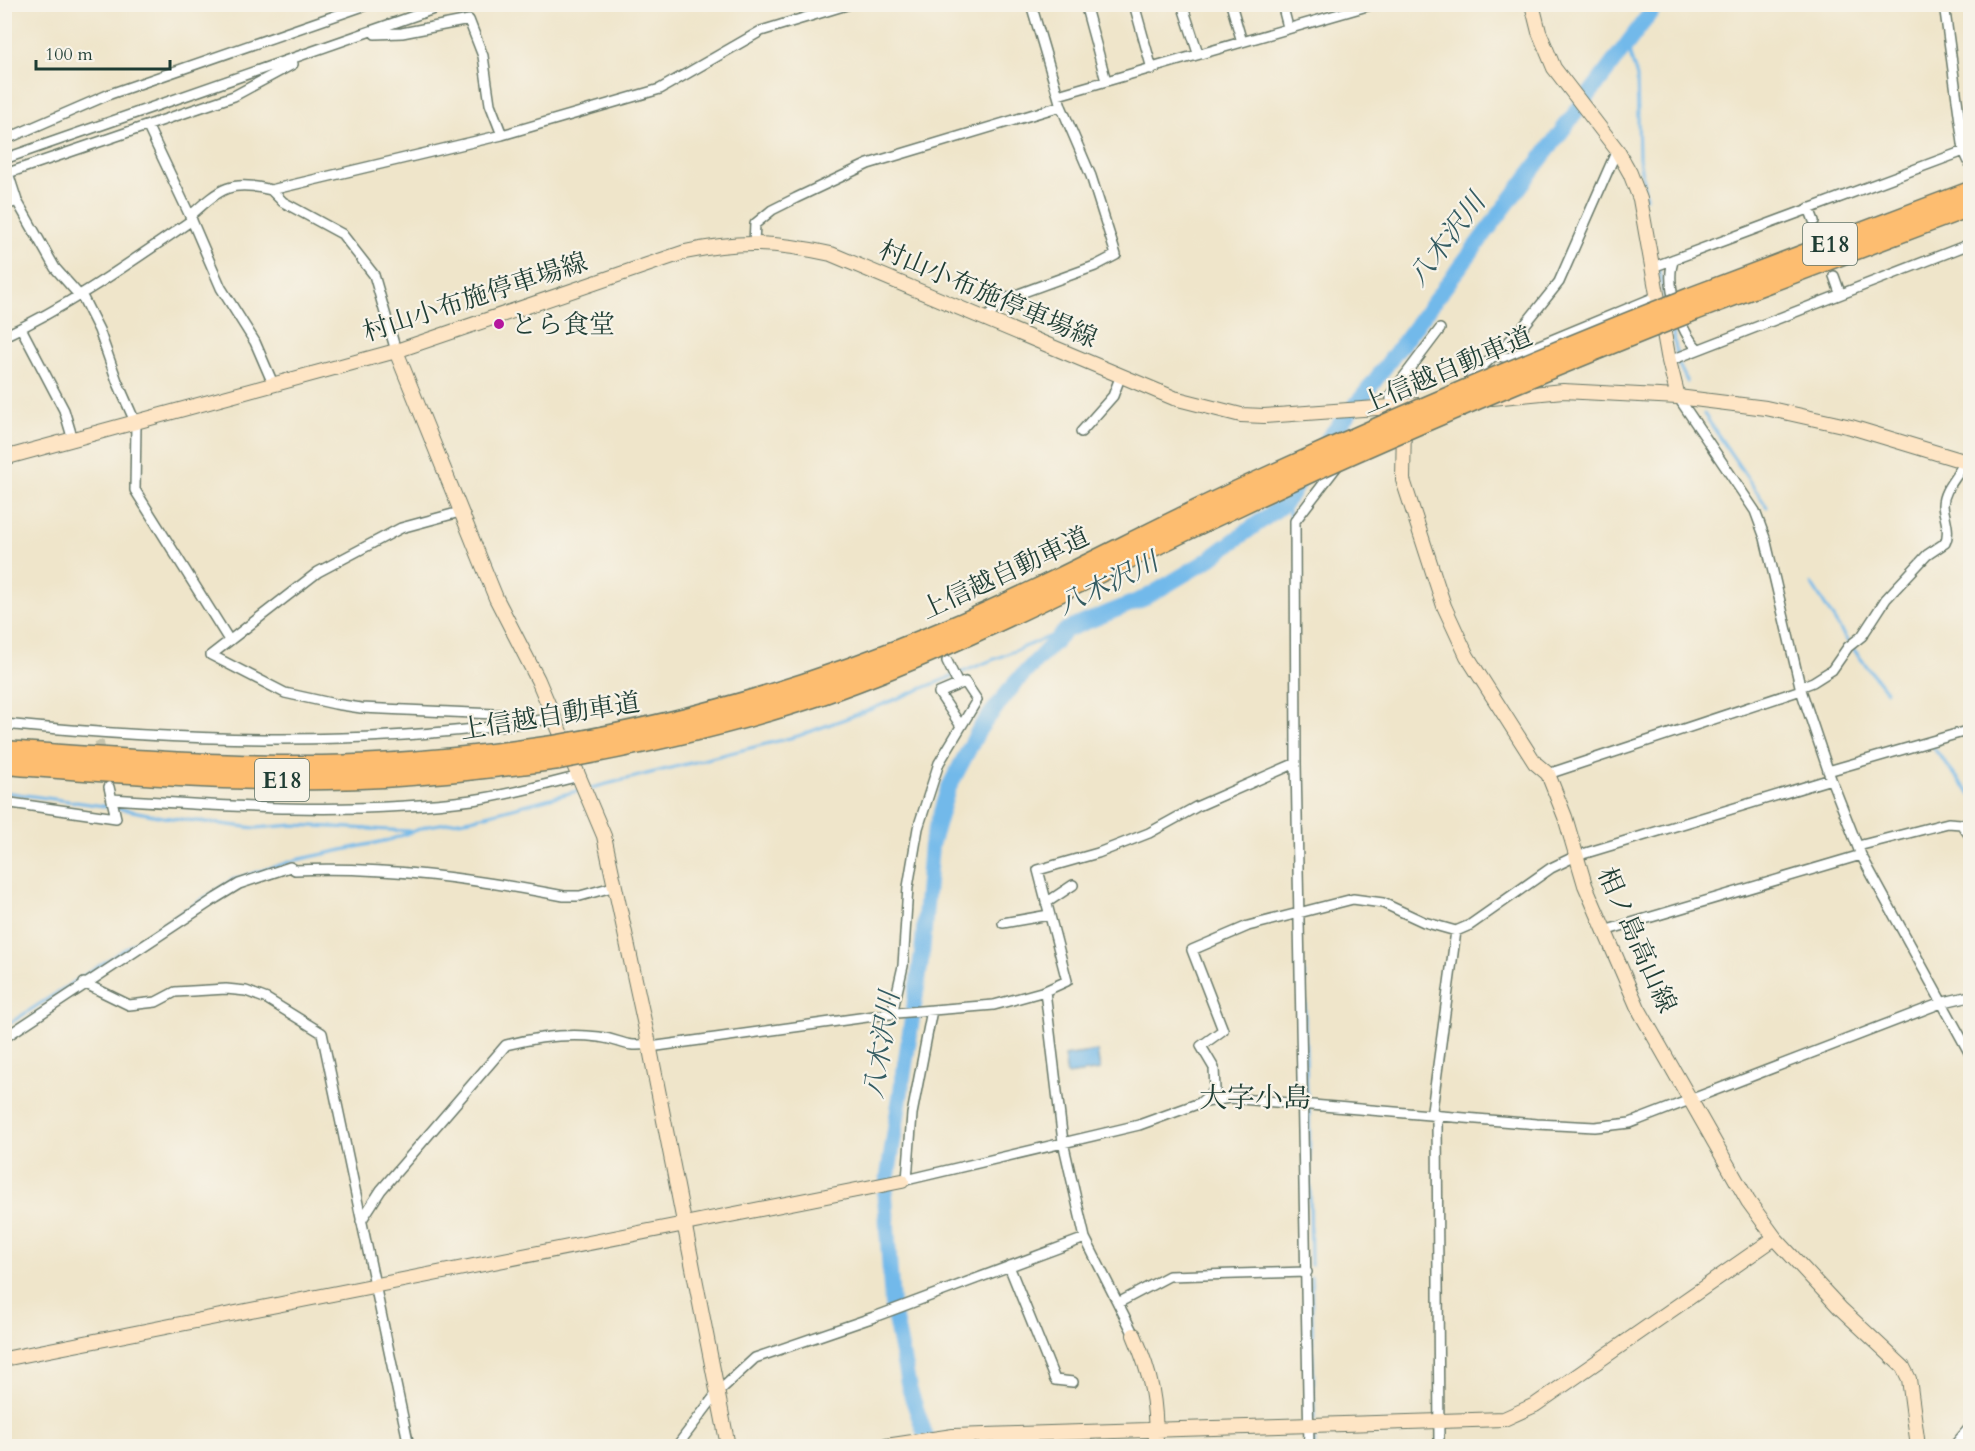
<svg xmlns="http://www.w3.org/2000/svg" width="1975" height="1451" font-family="Cardo,'Noto Serif JP',serif">
<rect width="100%" height="100%" fill="#f7f3e8"/>
<filter id="ink" filterUnits="userSpaceOnUse"><feTurbulence type="fractalNoise" baseFrequency=".0167" numOctaves="2"/><feDisplacementMap in="SourceGraphic" scale="12" xChannelSelector="R" yChannelSelector="G"/><feConvolveMatrix kernelMatrix="1 2 1 2 8 2 1 2 1" color-interpolation-filters="sRGB"/></filter>
<filter id="wash" filterUnits="userSpaceOnUse"><feTurbulence type="fractalNoise" baseFrequency=".008" numOctaves="4" result="noise"/><feDisplacementMap in="SourceGraphic" scale="24" xChannelSelector="R" yChannelSelector="G"/><feGaussianBlur stdDeviation="1.35" result="paint"/><feColorMatrix in="noise" values="0 0 0 0 0 0 0 0 0 0 0 0 0 0 0 0 0 1.4 0 .05"/><feComposite in="paint" operator="in"/></filter>
<g filter="url(#wash)">
<rect width="100%" height="100%" fill="#efe5ca"/>
<path fill="#72b9ea" stroke="#487b8f" stroke-width="1.5" d="M1097 1051 1100 1070 1067 1075 1064 1056Z"/>
<g fill="none" stroke-linecap="round" stroke-linejoin="round">
<path stroke="#72b9ea" stroke-width="3" d="M1627 45 1637 77 1639 158 1646 198
M1659 270 1665 299
M1672 329 1679 365 1687 381
M1704 414 1767 507
M1286 502 1291 522
M1811 583 1848 642 1886 691
M1932 746 1970 794
M1301 778 1302 861
M587 789 798 736 869 710 1066 630
M4 792 111 807
M117 808 163 817 255 828 294 825 409 831
M1304 973 1307 1097
M4 1027 232 880 296 860 389 840 428 826 471 819 581 790
M1309 1108 1311 1265
M1311 1277 1314 1419
M1314 1430V1446"/>
<path stroke="#72b9ea" stroke-width="16" d="M929 1446 909 1388 892 1304 885 1195 922 954 931 845 948 789 980 728 1016 682 1066 630 1145 598 1205 562 1276 510 1286 502 1325 442 1367 391 1657 4"/>
</g>
</g>
<g filter="url(#ink)">
<g fill="none" stroke-linecap="round" stroke-linejoin="round">
<path stroke="#c5c3ac" stroke-width="9" stroke-dasharray="9 4.5" stroke-linecap="butt" d="M1814 221 1834 276
M99 741 103 758"/>
<defs>
<path id="street" d="M1085 4 1106 81
M1134 4 1152 69
M1182 4 1198 53
M1231 4 1242 42
M1282 4 1288 27
M1944 4 1964 151 1970 164
M375 34 402 33 469 20 483 56 490 104 502 135
M1058 95 1374 4
M148 127 190 216
M4 140 110 94 369 4
M4 159 448 4
M4 173H8L17 201 55 268 79 295
M8 173 234 96 293 64
M271 190 283 202 342 234 374 275 396 351
M4 206 17 201
M1809 208 1814 221
M754 242 755 224 772 210 796 198 868 164 1061 106
M1674 259C1664 282 1680 332 1698 349
M1653 267 1964 151
M1834 276 1840 293
M81 294 99 330 117 381 136 424 135 490 229 640
M986 320 1002 300 1095 266 1116 255 1091 176 1061 106 1031 4
M21 328 64 410 73 440
M4 336C71 305 131 262 192 220
M1494 355 1508 358 1658 296
M1669 361 1970 244
M274 386 255 342 221 288 190 216C220 189 230 179 271 190L502 135 660 89 761 31 850 4
M1465 387 1472 376 1519 332 1559 282 1617 150
M1678 397 1755 511 1765 538 1801 690 1831 779 1861 855 1970 1054
M1391 407V394L1440 329
M1081 432 1113 396 1121 375
M460 512 401 528 318 572 211 655 285 693 335 704 361 708 517 715 535 722
M947 661 958 684
M1800 687 1813 682 1832 670 1848 647 1862 636 1886 599 1927 555 1945 543C1951 531 1944 517 1943 505 1943 489 1959 476 1964 462
M4 724C187 742 373 748 555 718
M1828 771 1970 730
M1548 774 1801 690
M112 799C231 807 353 815 472 800 508 795 544 785 579 776
M4 802 116 818 109 787
M1858 846 1948 823 1961 824 1970 836
M1046 903 1073 885
M1003 923 1049 915
M1604 931 1861 855
M84 983 129 1005 156 1002 175 992 226 989 246 991 267 999 322 1033 409 1446
M1045 991 1063 1142 1085 1238 1134 1335
M892 1014 903 966 908 887 918 828 939 763 977 700 965 682 939 693 961 726
M4 1038 216 898 239 884 290 867 295 870C385 866 475 879 564 896H580L616 886
M650 1047 896 1013 994 1005 1045 991 1067 981 1038 870 1098 853 1149 833 1196 807 1296 763
M1201 1102 1215 1090 1214 1068 1201 1046 1223 1030 1192 950 1248 926 1353 899 1383 903 1424 922 1456 931
M907 1180 912 1114 932 1010
M902 1181 1139 1125 1200 1103 1229 1098 1537 1124 1595 1127 1630 1123 1944 1002 1970 996
M361 1221 381 1190 506 1045C537 1037 567 1033 599 1037 622 1040 624 1048 649 1044
M1009 1266 1055 1380 1073 1382
M1118 1303 1169 1276 1307 1272
M677 1446 717 1393 755 1358 874 1317 1085 1238
M1309 1446 1296 763 1295 521 1338 465
M1439 1446 1437 1117 1432 1110 1456 931 1470 925 1551 868 1576 856 1831 779
M1954 1446 1970 1427"/>
<path id="secondary" d="M1532 4 1539 32 1554 68 1617 150 1630 173 1640 199 1669 361 1678 397
M396 351 496 598 538 680 604 836 649 1044 728 1446
M1492 398 1563 391 1678 397 1766 408 1851 427 1970 463
M1404 423 1403 480 1444 606 1467 656 1535 763 1548 774 1565 817 1585 885 1638 1008 1748 1201 1775 1238 1840 1308 1903 1367 1909 1379 1918 1446
M4 458 396 351 685 252C740 240 777 242 831 254L1174 398 1241 415 1264 416 1419 405
M1134 1335C1152 1377 1156 1400 1156 1446
M4 1359 902 1181
M886 1446 953 1436 1504 1419 1535 1405 1775 1238"/>
<path id="highway" d="M1690 297 1970 191
M1695 311 1970 207
M4 750C110 757 216 766 322 765 400 764 477 756 553 745
M4 765C112 773 220 782 328 780 405 779 482 770 559 760"/>
</defs>
<use href="#street" stroke="#687868" stroke-width="12"/>
<use href="#secondary" stroke="#687868" stroke-width="16"/>
<use href="#highway" stroke="#687868" stroke-width="21"/>
<use href="#street" stroke="#fff" stroke-width="9"/>
<use href="#secondary" stroke="#fee5c5" stroke-width="14"/>
<use href="#highway" stroke="#fdbd6f" stroke-width="18"/>
<defs>
<path id="highway-bridge" d="M553 745C688 722 817 684 942 631 1041 590 1135 538 1231 493 1382 423 1536 358 1690 297
M559 760C648 744 736 724 822 695 966 645 1099 571 1237 507 1387 436 1541 372 1695 311"/>
</defs>
<use href="#highway-bridge" stroke="#687868" stroke-width="21" stroke-linecap="butt"/>
<use href="#highway-bridge" stroke="#fdbd6f" stroke-width="18"/>
</g>
</g>
<circle fill="#b5179e" stroke="#f7f3e8" stroke-width="2" cx="499" cy="324" r="6"/>
<g text-anchor="middle" dominant-baseline="central" stroke-width="4.5" stroke-linejoin="round" paint-order="stroke">
<g fill="#f7f3e8" stroke="#60746a" stroke-width="1.5">
<rect x="1803" y="223" width="54" height="42" rx="4.5"/>
<rect x="255" y="759" width="54" height="42" rx="4.5"/>
</g>
<g font-size="24" font-weight="bold" fill="#1f3d34">
<text x="1830" y="244">E18</text>
<text x="282" y="780">E18</text>
</g>
<g font-size="26" fill="#1f3d34" stroke="#f7f3e8">
<text transform="translate(988 294) rotate(23)">村山小布施停車場線</text>
<text transform="translate(475 297) rotate(-18)">村山小布施停車場線</text>
<text transform="translate(1447 370) rotate(-23)">上信越自動車道</text>
<text transform="translate(1005 573) rotate(-25)">上信越自動車道</text>
<text transform="translate(550 716) rotate(-9)">上信越自動車道</text>
<text transform="translate(1637 940) rotate(66)">相ノ島高山線</text>
</g>
<g font-size="26" fill="#1f3d34" stroke="#f7f3e8" text-anchor="start">
<text x="511" y="324">とら食堂</text>
</g>
<g font-size="27" font-style="italic" fill="#345c62" stroke="#f7f3e8">
<text transform="translate(1447 240) rotate(-53)">八木沢川</text>
<text transform="translate(1108 584) rotate(-26)">八木沢川</text>
<text transform="translate(882 1045) rotate(-81)">八木沢川</text>
</g>
<g font-size="28" fill="#1f3d34" stroke="#f7f3e8">
<text x="1255" y="1098">大字小島</text>
</g>
</g>
<rect width="1975" height="1451" fill="none" stroke="#f7f3e8" stroke-width="24"/>
<path d="M36 60v9h134v-9" fill="none" stroke="#1f3d34" stroke-width="3"/>
<text x="45" y="60" font-size="18" fill="#1f3d34" stroke="#f7f3e8" stroke-width="4.5" paint-order="stroke">100 m</text>
</svg>
